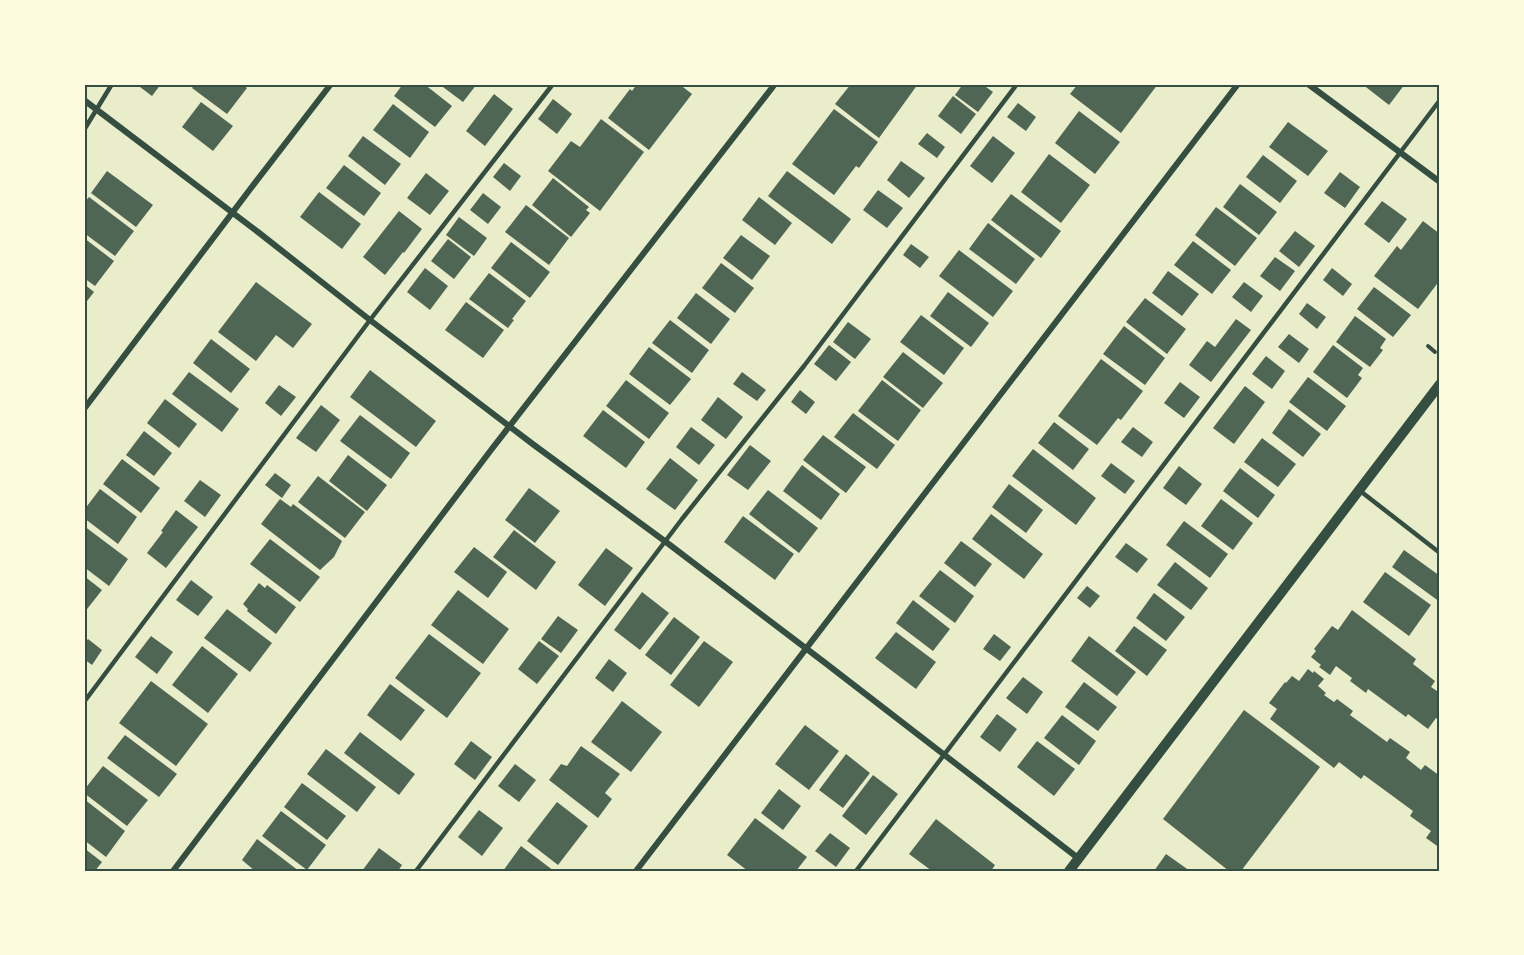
<svg xmlns="http://www.w3.org/2000/svg" width="1524" height="955" font-family="Manrope,sans-serif">
<rect width="100%" height="100%" fill="#e9edc9"/>
<path fill="#4f6655" d="M136 84H161L152 96Z
M195 84H242L247 88 227 114 192 88Z
M403 84H424L452 106 435 127 394 96Z
M439 84H477L463 102Z
M637 84H679L692 94 649 150 608 118 630 89 632 91Z
M851 84H918L879 138 835 104Z
M963 84H982L993 92 978 112 955 95Z
M1078 84H1158L1121 133 1070 94Z
M1362 84H1405L1389 105Z
M494 94 513 109 485 146 466 131Z
M953 96 976 114 961 134 938 116Z
M553 99 572 114 557 134 538 119Z
M201 102 233 126 213 151 182 127Z
M1018 103 1036 117 1026 131 1007 117Z
M393 104 429 132 410 158 373 130Z
M834 109 878 142 859 168 856 166 834 195 792 164Z
M1079 111 1120 142 1095 174 1055 143Z
M601 119 644 152 600 211 548 171 571 141 580 147Z
M1288 122 1328 151 1308 176 1269 147Z
M927 133 945 147 937 158 918 144Z
M363 136 401 164 385 185 348 156Z
M993 136 1015 153 992 183 970 166Z
M1049 154 1090 185 1061 223 1021 192Z
M1263 155 1297 181 1280 203 1246 177Z
M901 161 925 178 909 198 887 180Z
M504 163 521 176 510 191 493 177Z
M344 165 381 193 364 216 326 188Z
M107 171 153 205 136 227 91 193Z
M787 171 851 219 832 244 768 196Z
M1340 172 1360 187 1345 208 1324 193Z
M426 173 449 191 430 215 407 198Z
M553 178 589 207 586 210 590 213 571 237 532 205Z
M1240 184 1277 212 1259 235 1223 207Z
M878 190 903 208 887 228 863 210Z
M319 192 361 224 342 249 300 217Z
M483 193 501 207 488 224 470 210Z
M1011 194 1061 231 1041 258 991 220Z
M89 197 134 231 115 256 84 233V203Z
M759 197 792 223 775 245 742 220Z
M1382 201 1407 219 1389 243 1364 224Z
M526 205 569 238 549 265 505 232Z
M1216 207 1257 238 1235 266 1195 235Z
M399 211 422 229 404 253 403 252 385 275 363 257Z
M459 217 487 238 474 256 446 235Z
M1423 221 1440 234V280L1418 309 1374 276 1397 246 1401 250Z
M988 223 1035 259 1016 284 969 249Z
M1295 231 1315 246 1299 267 1279 251Z
M741 235 770 256 752 280 723 258Z
M84 238 114 261 95 286 84 278Z
M448 239 471 257 454 279 431 261Z
M1193 241 1231 270 1212 294 1174 265Z
M511 242 550 272 530 298 491 268Z
M911 244 929 257 920 268 903 255Z
M959 250 1013 291 993 317 939 276Z
M1275 257 1295 271 1280 291 1260 276Z
M721 263 754 288 735 313 702 288Z
M425 268 448 286 430 310 407 292Z
M1332 268 1352 284 1343 296 1323 280Z
M1168 271 1199 294 1182 316 1152 293Z
M489 273 526 301 512 319 514 320 508 328 469 299Z
M256 282 312 324 293 348 276 335 256 361 218 332Z
M1244 282 1263 296 1251 312 1232 297Z
M84 284 94 292 84 305Z
M1374 287 1411 315 1393 337 1357 309Z
M948 292 989 323 971 347 930 316Z
M696 293 730 319 711 344 677 318Z
M1145 298 1186 329 1167 354 1126 322Z
M466 302 504 330 483 358 445 330Z
M1307 303 1326 317 1317 329 1299 314Z
M921 315 964 348 944 375 900 342Z
M1355 316 1386 339 1380 348 1383 350 1370 367 1336 342Z
M1236 319 1251 330 1211 382 1189 365 1207 341 1215 347Z
M670 320 709 350 692 373 652 343Z
M848 322 871 339 855 359 833 342Z
M1124 326 1165 358 1145 385 1103 354Z
M1289 334 1309 349 1299 363 1278 347Z
M211 339 250 369 231 393 193 363Z
M829 345 851 362 836 381 814 364Z
M1333 345 1363 368 1358 375 1362 378 1347 398 1313 372Z
M649 347 691 379 670 405 629 374Z
M903 352 943 383 923 408 883 377Z
M1266 356 1285 371 1272 389 1252 374Z
M1101 359 1143 391 1121 420 1118 418 1097 445 1058 416Z
M370 370 436 421 416 447 350 397Z
M189 372 239 409 222 432 172 394Z
M742 372 766 390 757 401 733 384Z
M1308 377 1346 406 1327 431 1289 402Z
M626 380 669 413 649 439 606 406Z
M882 380 921 410 898 441 858 411Z
M1180 382 1200 397 1184 418 1164 403Z
M279 385 296 397 281 416 265 403Z
M1245 386 1265 402 1234 444 1213 428Z
M800 390 815 402 806 414 791 402Z
M718 397 743 417 726 439 701 420Z
M165 399 197 424 179 448 147 423Z
M321 405 340 420 316 452 296 438Z
M1289 409 1321 434 1303 457 1272 433Z
M603 410 645 442 626 468 583 436Z
M853 413 895 445 877 469 834 437Z
M360 415 410 453 391 479 340 441Z
M1054 422 1089 449 1073 470 1038 443Z
M691 427 715 445 699 465 676 447Z
M1133 427 1153 442 1142 457 1121 442Z
M144 431 172 453 154 476 126 455Z
M823 435 866 467 846 493 803 460Z
M1262 438 1296 464 1278 487 1244 462Z
M750 445 771 461 748 490 727 475Z
M1033 449 1096 498 1076 525 1012 476Z
M348 455 387 485 367 511 329 481Z
M670 458 698 480 675 510 646 489Z
M122 459 160 488 141 513 103 484Z
M1111 463 1135 481 1125 494 1101 476Z
M802 465 840 494 821 520 783 491Z
M1179 466 1202 484 1186 505 1163 488Z
M1240 468 1275 495 1258 518 1223 491Z
M275 473 291 485 282 498 265 485Z
M318 476 365 512 345 538 298 502Z
M200 480 221 495 205 517 184 501Z
M1009 484 1043 510 1026 533 992 507Z
M529 488 560 511 535 543 505 520Z
M100 489 137 517 118 544 84 518V510Z
M768 490 818 528 799 553 749 514Z
M280 499 291 507 293 504 342 541 334 557 320 570 261 524Z
M1221 499 1253 523 1233 550 1201 526Z
M176 510 198 527 166 568 147 553 163 532 161 531Z
M991 514 1043 554 1024 579 972 539Z
M743 516 794 554 775 580 724 542Z
M1184 521 1228 554 1210 578 1166 545Z
M84 526 128 559 109 586 84 567Z
M514 530 556 562 536 590 493 557Z
M270 539 320 577 300 602 250 564Z
M961 541 992 564 975 587 944 563Z
M1126 543 1148 559 1137 573 1115 557Z
M474 547 507 572 488 598 454 572Z
M606 548 633 568 605 606 578 585Z
M1404 550 1440 576V602L1392 567Z
M1175 562 1208 588 1191 610 1157 585Z
M940 570 974 596 955 623 919 596Z
M1385 572 1431 605 1409 636 1363 602Z
M84 576 102 590 84 613Z
M191 580 213 597 198 616 176 600Z
M259 583 265 588 267 585 296 607 276 634 247 611 248 609 243 604Z
M1087 586 1100 596 1090 608 1077 598Z
M458 590 509 629 483 664 431 625Z
M642 592 669 613 640 650 614 630Z
M1154 593 1185 617 1166 641 1136 618Z
M913 600 950 629 933 651 896 623Z
M227 609 272 643 250 672 204 638Z
M1352 610 1416 659 1413 664 1435 681 1431 687 1440 693V721L1436 718 1428 729 1408 714 1406 717 1368 689 1366 693 1350 681 1352 678 1336 666 1330 675 1319 667 1321 665 1311 657 1316 651 1314 649 1332 626 1338 630Z
M558 616 578 630 561 653 541 639Z
M674 617 700 637 671 675 645 655Z
M1134 626 1167 650 1147 676 1115 651Z
M896 632 936 662 916 689 875 658Z
M429 634 481 673 447 718 395 678Z
M994 634 1011 647 1000 661 983 649Z
M151 636 173 652 157 674 135 657Z
M1089 636 1136 672 1117 696 1071 661Z
M88 639 102 650 92 665 84 659V644Z
M539 641 559 656 537 684 518 669Z
M704 641 733 662 699 707 670 685Z
M202 646 238 674 208 713 172 685Z
M609 659 627 673 613 692 595 678Z
M1308 669 1313 673 1314 671 1324 679 1318 686 1326 693 1324 695 1334 702 1337 699 1353 711 1350 715 1387 742 1390 738 1410 752 1406 758 1421 770 1425 765 1440 776V848L1426 838 1431 831 1410 816 1413 811 1364 775 1361 779 1339 762 1334 768 1270 719 1277 709 1269 703 1285 682 1286 683 1292 676 1299 681Z
M1023 677 1043 692 1027 714 1006 698Z
M151 681 208 724 176 766 119 723Z
M1084 682 1117 707 1098 731 1065 707Z
M390 684 425 710 401 741 367 715Z
M622 701 662 732 631 772 591 742Z
M1244 710 1320 767 1241 871H1229L1163 819Z
M997 714 1017 729 1000 752 980 737Z
M1062 715 1096 741 1079 765 1044 738Z
M805 725 839 751 809 790 775 764Z
M360 732 415 774 399 795 344 753Z
M125 735 177 774 159 797 107 758Z
M471 741 492 757 475 780 454 764Z
M1037 741 1075 769 1054 796 1017 767Z
M581 746 620 774 605 793 612 799 598 818 549 780 561 764 567 766Z
M326 749 376 787 357 812 307 774Z
M846 754 870 773 843 808 819 790Z
M515 764 536 780 519 802 498 786Z
M103 766 148 800 127 826 84 793V790Z
M873 775 898 794 866 835 842 816Z
M302 783 346 816 327 840 284 807Z
M779 789 801 806 783 830 761 813Z
M84 799 125 831 106 857 84 840Z
M557 802 588 826 558 865 527 841Z
M479 810 503 828 482 856 458 837Z
M281 811 326 845 307 870 262 836Z
M755 818 807 857 796 871H748L727 855Z
M936 819 995 865 991 871H932L909 854Z
M830 833 850 848 836 867 815 851Z
M257 839 299 871H255L242 860Z
M521 846 554 871H503Z
M84 848 102 862 95 871H84Z
M379 848 402 865 398 871H362Z
M1166 854 1190 871H1154Z"/>
<g fill="none" stroke-linecap="round" stroke-linejoin="round">
<path stroke="#344e41" stroke-width="4" d="M1428 346 1435 352"/>
<path stroke="#344e41" stroke-width="4.5" d="M84 130 112 84
M1359 490 1440 553
M84 702 370 320 553 84
M416 871 682 519 804 366 1017 84
M856 871 1440 100"/>
<path stroke="#344e41" stroke-width="6" d="M1308 84 1440 182
M84 100 258 232 370 320 534 445 666 542 824 662 1078 858
M84 409 251 188 331 84
M173 871 491 450 775 84
M636 871 1238 84"/>
<path stroke="#344e41" stroke-width="10" d="M1069 871 1440 384"/>
</g>
<rect width="1524" height="955" fill="none" stroke="#fefae0" stroke-width="171"/>
<rect x="86" y="86" width="1352" height="784" fill="none" stroke="#344e41" stroke-width="2"/>
</svg>
